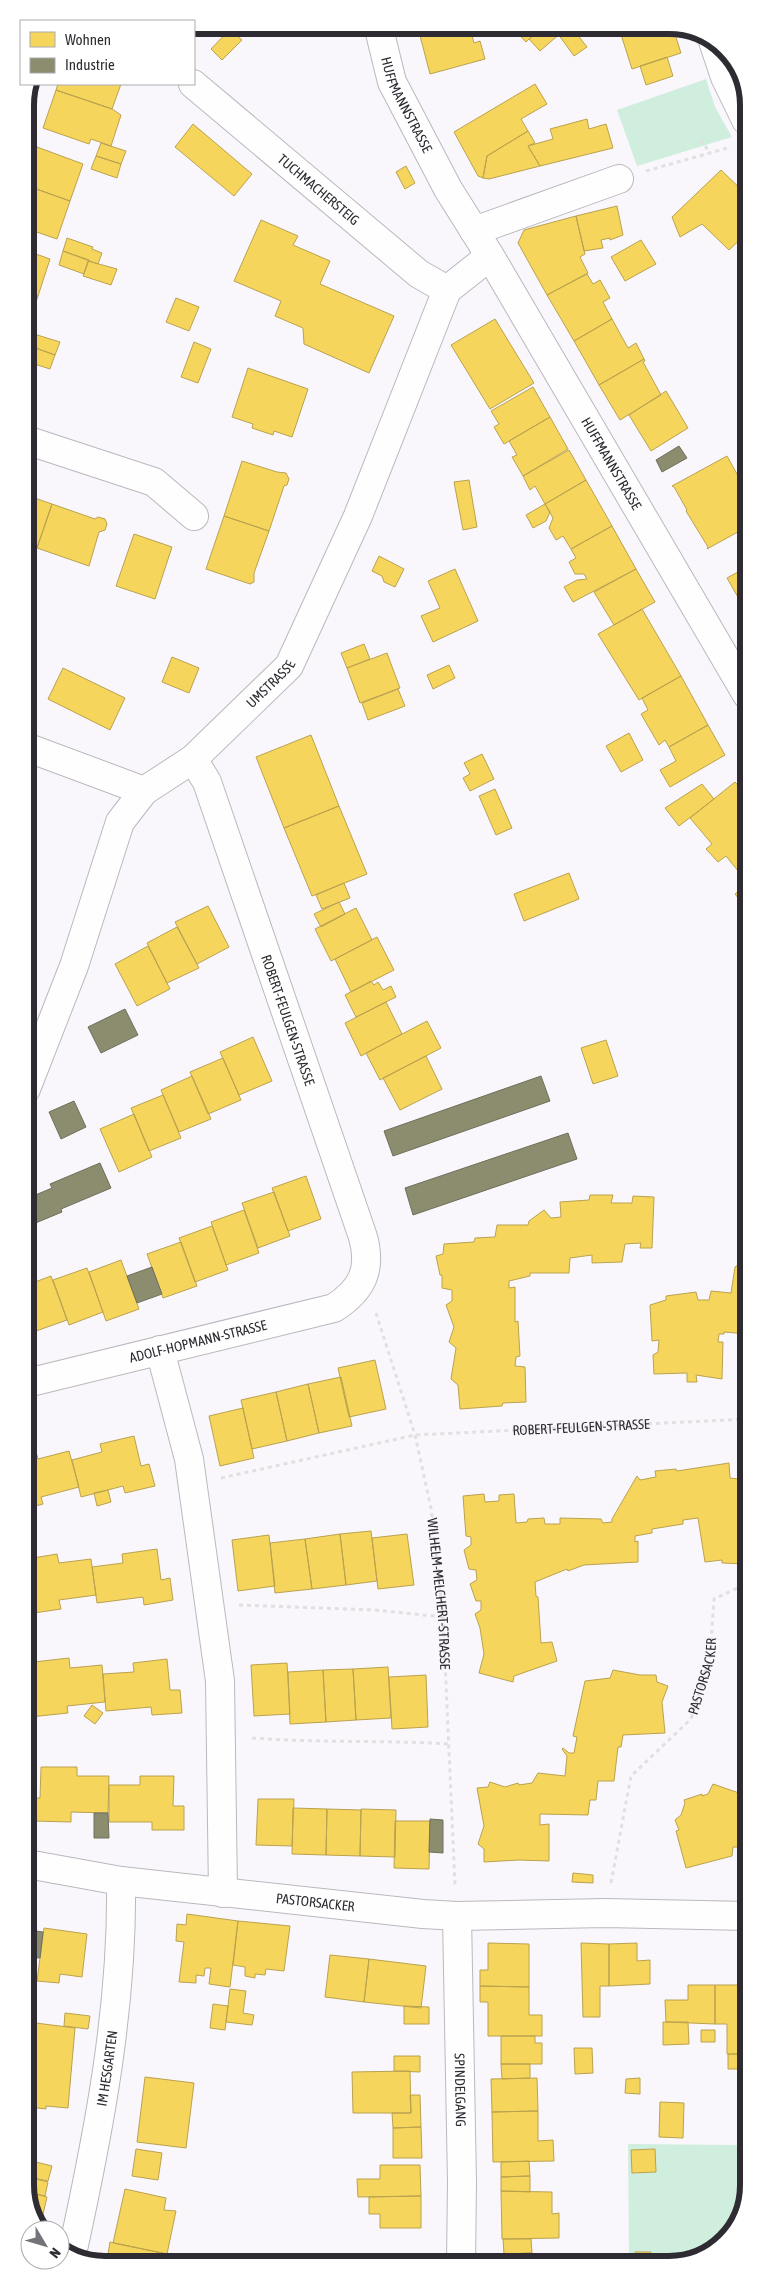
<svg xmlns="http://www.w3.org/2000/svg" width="774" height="2290" font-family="'Asap Condensed',sans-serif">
<rect width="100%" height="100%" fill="#f9f7fc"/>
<path fill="#d0eede" d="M706 79 715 107 732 137 637 166 617 110Z
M628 2144 739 2145 749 2158V2186L732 2234 690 2262 629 2263Z"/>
<path fill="#f6d55c" stroke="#baa24f" d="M426 25H469L474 43 480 41 485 59 430 74 418 28Z
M510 25H544L526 42Z
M544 25H570L540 51 529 39Z
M570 25 587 47 574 56 558 34Z
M618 25H672L681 53 632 69Z
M230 29 242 40 222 60 211 49Z
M667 57 673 76 646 85 640 66Z
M58 84H121L112 109 56 90Z
M535 84 547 104 521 119 528 131 487 156 483 178 478 176 454 132Z
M56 90 112 109 121 115 111 146 91 139 89 144 43 128Z
M587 119 589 129 606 124 613 148 540 166 528 146 553 139 550 129Z
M193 124 252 174 234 196 175 147Z
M528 131 535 143 528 146 540 166 489 179 483 178 487 156Z
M101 143 126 151 121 164 96 156Z
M37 147 83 164 70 201 25 185Z
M96 156 121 164 117 178 91 169Z
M406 166 415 183 405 189 396 172Z
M721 170 747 195V233L729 250 702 224 680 237 672 217Z
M25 185 70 201 57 239 25 228Z
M617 206 623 235 610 240V238L601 240 603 248 584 251 576 216Z
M576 216 585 254 580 257 588 273 547 295 518 243 524 230Z
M261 220 298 236 293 245 330 261 320 284 394 316 369 373 304 344 303 328 275 316 281 301 234 281Z
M67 238 93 247 92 249 102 253 98 264 63 251Z
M641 240 656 264 625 281 611 257Z
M25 246 35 249 33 253 50 259 38 296 25 292Z
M63 251 89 260 84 274 59 265Z
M88 261 117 269 111 285 83 276Z
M587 274 593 284 600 280 610 298 603 302 612 319 574 341 547 295Z
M25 292 38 296 26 333H25Z
M176 298 199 307 189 331 166 322Z
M495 319 534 383 490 409 451 345Z
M612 319 628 348 636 343 644 359 599 385 574 341Z
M34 334 60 342 55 355 30 346Z
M194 342 211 349 198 383 181 377Z
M30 346 55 355 50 369 25 361Z
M644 359 645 361 643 362 661 395 620 420 599 385Z
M248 368 308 389 292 437 274 431 273 435 252 428 253 424 232 417Z
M533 387 550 417 504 444 494 427 499 424 491 411Z
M666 391 688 428 651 451 629 415Z
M550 417 568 449 523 476 512 457 517 455 509 441Z
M569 450 586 480 545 504 535 486 530 490 523 476Z
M727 456 747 492V527L707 549 708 547 686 511 687 510 674 487 672 486Z
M242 461 277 472 286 473 289 479 287 485 284 486 269 531 224 516Z
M469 480 477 527 463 530 454 482Z
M586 480 612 526 571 549 563 536 556 540 549 528 553 518 545 504Z
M26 495 52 504 37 548 26 544Z
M52 504 95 519 98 517 105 519 107 524 105 530 99 532 89 566 37 548Z
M545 504 550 512 546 521 533 528 526 515Z
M224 516 269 531 254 573V582L250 584 206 569Z
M612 526 636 569 573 602 564 587 577 580 587 579 584 574H575L569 562 576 558 571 549Z
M134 534 172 547 155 599 116 586Z
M379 556 404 569 395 587 384 582 382 576 372 571Z
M747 567V613L727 578Z
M455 569 478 621 433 642 421 616 440 608 428 581Z
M636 569 655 602 614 625 594 592Z
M642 609 681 676 639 700 598 634Z
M364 644 370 659 347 668 341 653Z
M387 653 400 688 360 703 347 668Z
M172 657 199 668 189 693 162 682Z
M449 665 455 678 433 689 427 675Z
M63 668 125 698 110 730 48 699Z
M681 676 708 725 669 747 665 740 659 745 641 714 648 710 642 698Z
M398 689 405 706 368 720 362 703Z
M708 725 725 755 670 787 660 770 676 761 669 747Z
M629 733 643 760 621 772 606 746Z
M311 735 339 806 284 828 256 757Z
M482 754 494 779 470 791 463 778 470 774 464 763Z
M735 782 747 796V882L726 856 718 862 706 849 712 844 690 818Z
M702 784 714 799 679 826 665 808Z
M495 789 512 828 496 835 479 796Z
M339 806 367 874 312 896 284 828Z
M569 873 579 899 524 921 514 894Z
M344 883 350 898 322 909 316 895Z
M747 884V909L735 894Z
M339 902 345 914 321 927 314 914Z
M208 906 229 947 197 964 175 922Z
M356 908 372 940 331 961 315 929Z
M177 927 199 968 167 983 147 943Z
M377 937 394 970 351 992 335 959Z
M148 946 170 989 137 1006 115 964Z
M371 981 374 985 378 982 383 990 391 986 396 997 356 1017 345 995Z
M386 1002 402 1034 361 1056 345 1023Z
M427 1021 441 1048 380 1080 366 1053Z
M253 1037 272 1081 239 1095 220 1052Z
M606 1040 618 1076 593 1084 581 1048Z
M426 1056 442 1089 400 1110 383 1078Z
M223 1058 241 1100 208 1114 190 1072Z
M192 1076 211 1119 179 1132 161 1090Z
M163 1095 181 1138 149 1151 131 1108Z
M134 1114 152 1157 119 1172 100 1129Z
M748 1135V1180L742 1179 741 1137Z
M306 1176 321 1219 288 1231 272 1188Z
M748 1188V1211L739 1195 747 1191Z
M274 1192 290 1236 258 1248 242 1203Z
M590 1195H613L611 1203H632L633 1196 654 1197 652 1248H640L641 1243 625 1244 622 1262 592 1263V1255L570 1258 569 1273H530V1276L509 1281V1288L515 1287V1322L518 1321 520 1356 516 1357 515 1366 525 1367 526 1402 503 1403 502 1406 460 1409 458 1385 451 1379 456 1348 449 1342 454 1327 446 1305 452 1301V1290L442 1288V1275H440L436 1256 443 1254 444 1244 474 1242 475 1238 495 1237 497 1225H528L529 1221 544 1210 551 1218 561 1217 560 1202 589 1200Z
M244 1210 259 1253 226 1265 211 1222Z
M212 1226 228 1270 195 1282 179 1238Z
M181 1242 197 1286 163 1298 147 1254Z
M740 1246 748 1248V1334L724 1332V1334H719L718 1342H723L722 1379 696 1375 697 1382H687V1373L654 1374 653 1355 658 1352 659 1340 652 1341 650 1305 666 1300V1296L696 1292 698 1300H709L711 1291 731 1293 735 1267 742 1262V1255L738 1252Z
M121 1260 139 1309 106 1321 89 1272Z
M87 1268 103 1312 69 1325 53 1280Z
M51 1276 67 1320 36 1331 27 1306V1285Z
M27 1306 34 1327 27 1330Z
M375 1360 386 1409 349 1417 338 1368Z
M341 1377 352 1426 319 1433 308 1384Z
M308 1384 319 1433 287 1441 276 1392Z
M276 1392 287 1441 252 1449 241 1400Z
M243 1408 254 1458 220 1466 209 1416Z
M134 1436 141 1466 149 1464 155 1486 125 1493 123 1486 81 1497 72 1460 102 1452 100 1444Z
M35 1448 38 1459 69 1451 79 1487 41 1497 43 1504 27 1508V1451Z
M729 1463 730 1478 748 1480 746 1522 748 1523V1564L722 1563V1560L705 1562 698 1518 683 1520V1524L652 1529V1533L635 1536V1542L638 1541V1562L584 1565 568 1571 567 1569 535 1582 536 1596 538 1597 541 1643 552 1642 557 1661 514 1676 513 1682 479 1673 484 1654 480 1628 475 1614 481 1610V1601H476L470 1584 477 1580 476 1570 469 1569 464 1550 471 1545V1537L466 1536 463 1496 484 1494 485 1502 499 1501V1495L514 1494 516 1523 527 1522 528 1519 544 1518 545 1524H560V1518L601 1519 603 1523 612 1522V1519L637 1476 640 1480 656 1477 655 1471 676 1469 677 1471Z
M108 1490 111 1502 97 1506 94 1493Z
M371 1531 377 1581 346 1585 340 1534Z
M340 1534 346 1585 312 1589 305 1539Z
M407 1534 414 1585 378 1589 372 1538Z
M269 1535 275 1586 238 1591 232 1540Z
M305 1539 312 1589 275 1593 270 1543Z
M157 1549 161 1580 170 1578 173 1600 144 1605 143 1597 97 1603 92 1567 123 1563 122 1554Z
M57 1554 59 1563 91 1559 96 1595 59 1600 61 1609 27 1614V1559Z
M69 1658 70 1668 102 1665 105 1702 67 1706 68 1713 30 1717 29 1693H36L34 1662Z
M167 1659 170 1690H180L182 1713 152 1715 151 1707 106 1711 103 1674 134 1672 133 1663Z
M287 1663 290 1714 254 1716 251 1665Z
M388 1667 391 1718 356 1720 353 1669Z
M353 1669 356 1720 326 1722 323 1670Z
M323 1670 326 1722 290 1724 288 1672Z
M613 1670 640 1675H656L657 1682 668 1686 662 1702 665 1733 623 1735 621 1747H618L614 1781H598L596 1800H590L588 1815 540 1814V1825L549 1824V1861L519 1860 484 1862V1849L478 1844 484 1826 477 1788 488 1787 490 1782 505 1787 518 1783 519 1785 532 1783 538 1773 565 1776 567 1756 562 1749 563 1748 569 1753H574L577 1737 573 1736 585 1681 610 1678Z
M426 1675 428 1727 392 1729 389 1677Z
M92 1705 103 1713 95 1724 84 1716Z
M41 1767H77V1776H109L108 1813 71 1812V1822L33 1821 34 1798H40Z
M140 1776H174L173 1806H184V1830H152V1822H109V1785H140Z
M713 1784 739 1793 748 1787 749 1847H733L732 1856 686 1868 676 1831 679 1830 675 1820 681 1815 685 1803 684 1800 702 1794V1796L708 1794Z
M258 1799H294L292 1846 256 1845Z
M293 1808 327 1809 326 1855 292 1854Z
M327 1809 361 1810 360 1856 326 1855Z
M361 1809 396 1810 395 1857 360 1856Z
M395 1821H430L429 1869 394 1868Z
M573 1873 593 1875V1883L572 1882Z
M187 1914 238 1921 230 1987 209 1984 211 1968H205L204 1976 196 1975V1983L179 1982 184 1942 176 1941 177 1924 186 1925Z
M238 1921 290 1926 284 1971 266 1969 265 1975 255 1974V1978L245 1976V1967L233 1965Z
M44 1928 87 1934 82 1977 60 1974 59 1983 37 1981Z
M488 1943 529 1944V1987L480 1986V1970H488Z
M581 1943 609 1944V1986H600V2017H583Z
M637 1943V1961L650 1960V1984L609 1986V1944Z
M330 1955 369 1959 364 2002 325 1997Z
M369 1959 426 1966 421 2008 364 2002Z
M688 1985H715V2024L666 2022 665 2000H688Z
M715 1985H741V2054H727V2024H715Z
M741 1985H749V2054H741Z
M480 1986 529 1987V2015H542V2036H488V2002H480Z
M230 1989 246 1991 243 2013 254 2015 252 2025 226 2022Z
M213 2004 228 2006 225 2030 210 2028Z
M404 2006 429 2007V2024H404Z
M65 2013 90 2016 88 2029 64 2026Z
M663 2022H688L689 2044 663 2045Z
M36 2023 75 2028 68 2108 46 2106V2109L29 2107Z
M701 2030H715V2042H701Z
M501 2036H535V2043H542V2064H501Z
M574 2048H592L593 2073 575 2074Z
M728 2054H741V2069H728Z
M394 2056H420V2072L394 2071Z
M501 2064H530V2078L502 2079Z
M410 2071 411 2113H353L352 2072Z
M145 2077 194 2083 186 2148 137 2142Z
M537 2078 538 2111 492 2112 491 2079Z
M640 2078V2094L625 2093 626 2079Z
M410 2095H420L421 2127 393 2128 392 2113H411Z
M660 2102 684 2103 683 2138 659 2137Z
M538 2111V2141L553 2140 554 2161 493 2162 492 2112Z
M421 2127 422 2158H393V2128Z
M136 2149 162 2153 158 2180 132 2176Z
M655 2149 656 2172 632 2173 631 2150Z
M28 2160 52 2166 48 2181 28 2177Z
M529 2161 530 2176 501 2177V2162Z
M380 2165H420L421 2196 358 2197 357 2179H380Z
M530 2176V2192L501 2191V2177Z
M28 2177 48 2182 45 2196 28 2192Z
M125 2189 166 2198 164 2210 176 2211 167 2254 113 2243Z
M501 2191 552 2192V2214L559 2213V2238L502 2239Z
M28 2192 47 2197 40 2227 28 2206Z
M421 2196V2228H380V2214H369V2197Z
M503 2239H531L532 2253 504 2254Z
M110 2242 167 2254 165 2265H109L111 2255 108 2254Z
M635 2252H651L650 2263H635Z
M532 2253V2263H504V2254Z"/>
<path fill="#8c8c6e" stroke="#706f5c" d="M679 446 687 458 662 472 656 460Z
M125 1009 138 1035 101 1053 88 1027Z
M541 1076 550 1101 393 1156 384 1131Z
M74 1101 86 1127 61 1139 49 1112Z
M568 1133 577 1159 413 1215 405 1188Z
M100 1163 111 1188 61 1209 62 1212 26 1227V1199L52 1188 50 1184Z
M152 1267 162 1294 137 1303 127 1276Z
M94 1813H108L109 1838H94Z
M430 1819 443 1820V1853L429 1852Z
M29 1930 43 1932 40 1958 27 1957Z"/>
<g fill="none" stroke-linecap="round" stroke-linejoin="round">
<defs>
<g id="minor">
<path id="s4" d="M378 25 392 82 448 189 490 256 747 695"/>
<path d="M713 41 725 77 746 120"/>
<path id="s5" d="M193 84 419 274 447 290"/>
<path d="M474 231 619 179"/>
<path d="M26 440 154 482 194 516"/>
<path d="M26 747 144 791"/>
<path id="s6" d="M26 1089 74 966 120 822 144 791 193 759 289 666 358 516 447 290 490 256"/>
<path d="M160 1350 189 1459 220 1681 223 1893"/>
<path id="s7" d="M27 1383 334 1308C362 1290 372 1270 363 1237L207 782 193 759"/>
<path id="s8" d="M27 1864 121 1881 423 1914 457 1916 605 1913 749 1916"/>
<path id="s9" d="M457 1916 462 2182 461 2263"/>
<path id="s10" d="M72 2254C99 2131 123 2006 121 1881"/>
</g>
</defs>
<use href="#minor" stroke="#bab8bd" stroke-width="30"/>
<g stroke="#e0e0e1" stroke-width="3" stroke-dasharray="4 4" stroke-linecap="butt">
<path d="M700 140 705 145 709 153"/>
<path d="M646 171 731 147"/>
<path id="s1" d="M376 1313 415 1435 431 1508 443 1617 455 1885"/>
<path id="s2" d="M221 1478 415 1435 748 1419"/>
<path d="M239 1605 375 1610 443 1617"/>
<path d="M252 1738C318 1743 384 1740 450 1744"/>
<path id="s3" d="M611 1883 631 1776 691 1719 710 1657 714 1599 748 1583"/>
<path d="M741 2144 749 2153"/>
</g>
<use href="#minor" stroke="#fefeff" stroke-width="28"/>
</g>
<g text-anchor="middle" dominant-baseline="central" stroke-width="5" stroke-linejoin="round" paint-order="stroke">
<g font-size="14" fill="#2e2c32" stroke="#fff">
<text stroke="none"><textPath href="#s4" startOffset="85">HUFFMANNSTRASSE</textPath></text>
<text stroke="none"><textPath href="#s5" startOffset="164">TUCHMACHERSTEIG</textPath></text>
<text stroke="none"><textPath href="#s4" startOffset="499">HUFFMANNSTRASSE</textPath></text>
<text stroke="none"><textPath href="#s6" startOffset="489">UMSTRASSE</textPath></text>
<text transform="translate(288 1020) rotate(71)">ROBERT-FEULGEN-STRASSE</text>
<text stroke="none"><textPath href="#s7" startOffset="176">ADOLF-HOPMANN-STRASSE</textPath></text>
<text stroke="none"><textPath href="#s2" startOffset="365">ROBERT-FEULGEN-STRASSE</textPath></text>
<text stroke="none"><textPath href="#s1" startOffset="289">WILHELM-MELCHERT-STRASSE</textPath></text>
<text stroke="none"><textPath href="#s3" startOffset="236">PASTORSACKER</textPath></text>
<text stroke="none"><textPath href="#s8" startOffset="291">PASTORSACKER</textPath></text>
<text stroke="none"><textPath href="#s10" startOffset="189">IM HESGARTEN</textPath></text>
<text stroke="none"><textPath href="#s9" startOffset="174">SPINDELGANG</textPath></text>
</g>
</g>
<path d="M0 0H774V2290H0ZM105 34H669A71 71 0 0 1 740 105V2185A71 71 0 0 1 669 2256H105A71 71 0 0 1 34 2185V105A71 71 0 0 1 105 34Z" fill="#fff" fill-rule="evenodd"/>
<path fill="none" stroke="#2e2c32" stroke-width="6" d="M105 34H669A71 71 0 0 1 740 105V2185A71 71 0 0 1 669 2256H105A71 71 0 0 1 34 2185V105A71 71 0 0 1 105 34Z"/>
<rect x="20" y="20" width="175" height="65" fill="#ffffff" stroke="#ababad"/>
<rect x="30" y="32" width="25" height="15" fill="#f6d55c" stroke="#ababad"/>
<text x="65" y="45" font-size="15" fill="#2e2c32">Wohnen</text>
<rect x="30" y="58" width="25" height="15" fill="#8c8c6e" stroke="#ababad"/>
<text x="65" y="70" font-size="15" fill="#2e2c32">Industrie</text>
<g transform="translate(45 2245) rotate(128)"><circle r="24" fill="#ffffff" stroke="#ababad"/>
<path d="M0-4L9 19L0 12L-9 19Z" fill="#757379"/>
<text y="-8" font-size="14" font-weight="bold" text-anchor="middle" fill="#2e2c32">N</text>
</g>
</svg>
